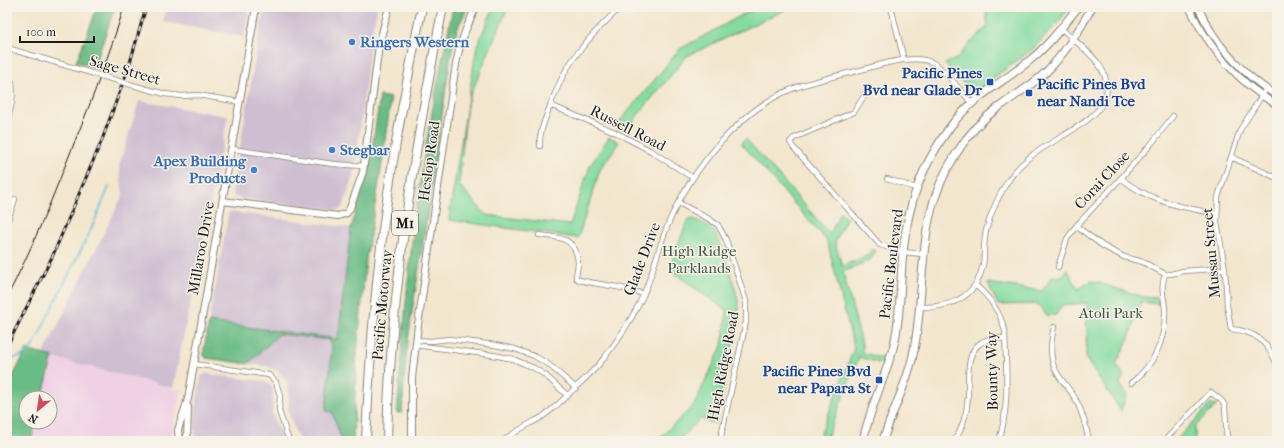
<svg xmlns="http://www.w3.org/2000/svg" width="1284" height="448" font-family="'IM FELL French Canon',serif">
<rect width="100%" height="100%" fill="#f7f3e8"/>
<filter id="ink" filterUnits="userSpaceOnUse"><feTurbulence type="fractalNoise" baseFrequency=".025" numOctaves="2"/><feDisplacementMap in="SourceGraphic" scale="8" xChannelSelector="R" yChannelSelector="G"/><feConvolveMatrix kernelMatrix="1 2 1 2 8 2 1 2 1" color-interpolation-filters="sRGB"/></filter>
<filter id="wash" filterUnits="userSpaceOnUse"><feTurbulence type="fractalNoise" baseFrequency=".012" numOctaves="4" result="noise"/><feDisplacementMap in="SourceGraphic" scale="16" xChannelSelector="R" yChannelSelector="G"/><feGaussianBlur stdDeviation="0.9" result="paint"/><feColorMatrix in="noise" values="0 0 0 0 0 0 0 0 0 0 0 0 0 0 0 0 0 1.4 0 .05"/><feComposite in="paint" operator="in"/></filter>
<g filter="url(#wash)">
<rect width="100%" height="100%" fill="#f3e6ce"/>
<path fill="#f0d0e4" d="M53 357 182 391 174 422 172 441H31L36 422H50V398H42Z"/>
<path fill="#cebed1" d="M167 7H249L244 37 163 22Z
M264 7H378L372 30 356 161 354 172 344 205 339 210 239 198 235 197 232 193Z
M139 101 228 116 173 388 43 355 123 195 119 166Z
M232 212 351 228 338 339 209 322 228 216V213Z
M279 334 330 340 332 346 327 411H332L342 441H299L288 411 289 394 287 381 279 372 266 366 248 364Z
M206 374 264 381 269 384 273 388V394L272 413 283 441H196L195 426V410L201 377 203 375Z"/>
<path fill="#84dca0" stroke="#507c5e" d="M494 7H508L467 103 459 185 486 215 570 225 590 166 609 137 619 142 600 170 578 238 449 220 450 210 477 45Z
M761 7H791L687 56 637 116 628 130 617 125 680 49 742 15Z
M985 7H1070L1057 24 1033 49 977 90 971 91 945 64 958 58 964 49 988 26Z
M746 139 830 234 840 212 846 219 835 242 842 266 867 256 872 249 876 251 870 260 843 272 863 348 861 352 884 359 883 364 859 357 827 437 837 441H818L854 348 827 241 741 143Z
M690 219C698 219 709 226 714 232 721 241 739 296 739 308 740 312 738 318 738 323L715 424 700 419 678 441H657L694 405 722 346 727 311 670 270 676 248 688 221Z
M1067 269 1078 289 1092 281 1144 297 1158 298 1159 304 1141 302 1129 338 1116 364 1124 375 1120 383 1122 389 1127 393 1121 411 1086 359 1087 303 1062 305 1056 315 1047 316 1038 304 998 305 988 283 1042 291 1053 276C1060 278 1064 276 1067 269Z
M1211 404 1217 405 1195 427V441H1175Z"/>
<path fill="#6bbc86" stroke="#446c51" d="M96 7H115L94 67 76 62 93 19Z
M453 7H468L458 27 451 54 427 217 411 319 406 357 402 413H397C402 347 407 282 415 216 424 146 439 76 453 7Z
M380 96 391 98 381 170 366 259 357 354 353 441H342L332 412 326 411 332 346 330 340 279 334 248 364 206 358 203 354 209 322 338 339 351 228 369 169Z
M27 349 30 351 53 357 42 398H26V422H36L31 441H7V388Z"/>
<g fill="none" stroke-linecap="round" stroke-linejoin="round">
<path stroke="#50bacd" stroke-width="1.5" d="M8 357C18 361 27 353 33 346L89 234 109 187"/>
</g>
</g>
<g filter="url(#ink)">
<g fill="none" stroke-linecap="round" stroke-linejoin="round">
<defs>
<path id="minor" d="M891 7 904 60
M7 48 71 67
M7 80 12 82C14 98 11 108 7 122
M132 85 165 94 181 96 198 95 240 102
M869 88 854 112 794 138 790 142 793 147 880 245 903 252 923 254
M1266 89 1240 130 1218 197 1217 222 1225 269 1227 305 1231 329C1255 331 1268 342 1277 365
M550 105 615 132 651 151 693 178
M540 146C539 133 544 123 548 111 554 96 560 80 568 67 582 45 602 24 621 7
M232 149 333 164 364 166
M1231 157 1277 178
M1121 178C1149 202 1181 207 1217 214
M887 179 916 188
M679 203 709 219 718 225 726 240 746 301V322L720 441
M7 223 15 199
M1076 226 1103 246 1124 257 1143 262 1165 274H1171L1183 271 1213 269H1225
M539 235C560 237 576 238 578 262 578 268 576 273 576 278L579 280C600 285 623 286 643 294
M1058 267 1067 239 1076 226 1121 178 1152 143 1173 116
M975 285C990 297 1000 312 1005 331 1006 368 1010 405 999 441
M919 307C949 308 976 299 983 265 985 254 983 242 986 231 990 215 997 199 1006 184 1012 174 1021 164 1030 157 1050 140 1101 121 1106 95 1112 64 1080 47 1061 28
M1054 327C1051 340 1049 356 1055 369 1060 380 1070 389 1076 400 1083 413 1086 427 1089 441
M416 340 431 341 449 339 495 345 515 349 534 356 548 364 576 388
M415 345 493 355 513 359 534 368 545 375 568 396
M194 364 269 375 276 382 280 396 279 411 289 441
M1131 383C1154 366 1166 339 1165 310 1164 294 1160 291 1165 274
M864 438 874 441
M503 441C512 434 522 428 531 423 536 420 542 418 546 414 557 406 566 397 576 387 586 378 596 369 604 358 621 336 637 312 647 286 655 265 660 243 669 222 691 171 739 110 792 89 813 81 835 76 857 71 877 66 916 52 935 64 946 71 963 93 972 104
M954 441C963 428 967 413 968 397 969 377 963 345 990 339 994 338 1000 339 1005 338
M1164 441 1211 392 1222 401 1225 406 1227 441"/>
<path id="tertiary" d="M1189 7C1208 47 1238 83 1277 105
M1198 7C1215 44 1242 74 1277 96
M223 201 338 216 347 213 350 208 363 172 379 45 389 7
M179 441 178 430 188 399 256 7
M187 441 188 407
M412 441V378L418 325 449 111 456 64 460 46 466 29 476 7"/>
<path id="primary" d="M863 441C870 406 887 375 895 340 901 311 900 281 903 252 908 203 921 167 950 127 973 96 1001 84 1029 61 1048 46 1063 26 1078 7
M883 441C891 412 907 385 913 355 928 284 913 219 956 154 967 136 982 119 999 107 1014 96 1031 86 1045 73 1065 54 1079 31 1092 7"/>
<path id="motorway" d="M366 441C370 345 378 250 394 155 402 106 412 56 422 7
M387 441C390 295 414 150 443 7"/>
</defs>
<use href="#minor" stroke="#888175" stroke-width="6"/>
<use href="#tertiary" stroke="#888175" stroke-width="8"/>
<use href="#primary" stroke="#888175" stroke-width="9"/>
<use href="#motorway" stroke="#888175" stroke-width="10"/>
<use href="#minor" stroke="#fff" stroke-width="4.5"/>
<use href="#tertiary" stroke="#fff" stroke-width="6"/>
<use href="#primary" stroke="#fff" stroke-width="7"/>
<use href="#motorway" stroke="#fff" stroke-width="8"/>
<path stroke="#1c1c1c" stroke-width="1" d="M7 297C33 247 54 194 75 141 93 97 110 53 124 7"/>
<defs>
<path id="rail" d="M7 346 53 255 102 140 129 66 146 7"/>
</defs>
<use href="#rail" stroke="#1c1c1c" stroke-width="3"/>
<use href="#rail" stroke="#f7f3e8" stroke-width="1.5" stroke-dasharray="4.5" stroke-linecap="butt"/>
<defs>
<path id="minor-bridge" d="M71 67 132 85"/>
</defs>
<use href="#minor-bridge" stroke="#888175" stroke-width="6" stroke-linecap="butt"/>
<use href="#minor-bridge" stroke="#fff" stroke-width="4.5"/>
</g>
</g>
<g fill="#3f7fe0" stroke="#f7f3e8" stroke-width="1.5">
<circle cx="352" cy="42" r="4"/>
<circle cx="332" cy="150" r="4"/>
<circle cx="254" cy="170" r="4"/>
</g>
<g fill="#1a4fb4" stroke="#f7f3e8" stroke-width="1.5">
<rect x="986" y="78" width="8" height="8" rx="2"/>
<rect x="1025" y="89" width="8" height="8" rx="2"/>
<rect x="875" y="376" width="8" height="8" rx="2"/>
</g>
<g text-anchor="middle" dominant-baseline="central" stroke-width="3" stroke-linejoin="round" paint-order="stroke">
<rect fill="#f7f3e8" stroke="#5e5c59" stroke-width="1" x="392" y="211" width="26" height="24" rx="3"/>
<g font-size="14" font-weight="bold" fill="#1c1c1c">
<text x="405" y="223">M1</text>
</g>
<g font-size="15" font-weight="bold" fill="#366cbe" stroke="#f7f3e8" text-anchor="start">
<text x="360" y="42">Ringers Western</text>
<text x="340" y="150">Stegbar</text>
<text x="246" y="161" text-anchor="end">Apex Building<tspan x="246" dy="17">Products</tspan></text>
</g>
<g font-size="15" fill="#1c1c1c" stroke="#f7f3e8">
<text transform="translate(125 70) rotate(16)">Sage Street</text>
<text transform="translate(628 128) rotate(27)">Russell Road</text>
<text transform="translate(429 161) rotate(-82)">Heslop Road</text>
<text transform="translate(1102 180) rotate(-47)">Corai Close</text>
<text transform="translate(201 248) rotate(-80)">Millaroo Drive</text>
<text transform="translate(1211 253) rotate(-95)">Mussau Street</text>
<text transform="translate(642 259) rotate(-69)">Glade Drive</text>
<text transform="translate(891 264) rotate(-83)">Pacific Boulevard</text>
<text transform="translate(382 305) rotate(-85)">Pacific Motorway</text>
<text transform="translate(723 366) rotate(-79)">High Ridge Road</text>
<text transform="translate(992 371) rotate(-91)">Bounty Way</text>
</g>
<g font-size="15" font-weight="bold" fill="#164399" stroke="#f7f3e8" text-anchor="end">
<text x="982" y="73">Pacific Pines<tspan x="982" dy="17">Bvd near Glade Dr</tspan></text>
<text x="1037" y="84" text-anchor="start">Pacific Pines Bvd<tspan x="1037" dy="17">near Nandi Tce</tspan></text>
<text x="871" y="371">Pacific Pines Bvd<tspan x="871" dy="17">near Papara St</tspan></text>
</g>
<g font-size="15" fill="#3b5644" stroke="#f7f3e8">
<text x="699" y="251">High Ridge<tspan x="699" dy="17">Parklands</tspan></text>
<text x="1111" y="313">Atoli Park</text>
</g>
</g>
<rect width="1284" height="448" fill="none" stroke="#f7f3e8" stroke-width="24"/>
<g transform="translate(38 410) rotate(209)"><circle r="19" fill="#f7f3e8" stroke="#9f9d96"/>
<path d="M0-3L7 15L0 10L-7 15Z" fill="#d1495b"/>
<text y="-6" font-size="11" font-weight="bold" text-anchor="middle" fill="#1c1c1c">N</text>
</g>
<path d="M20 36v6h74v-6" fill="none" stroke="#1c1c1c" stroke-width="2"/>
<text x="26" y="36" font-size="12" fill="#1c1c1c" stroke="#f7f3e8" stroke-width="3" paint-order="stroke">100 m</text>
</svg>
